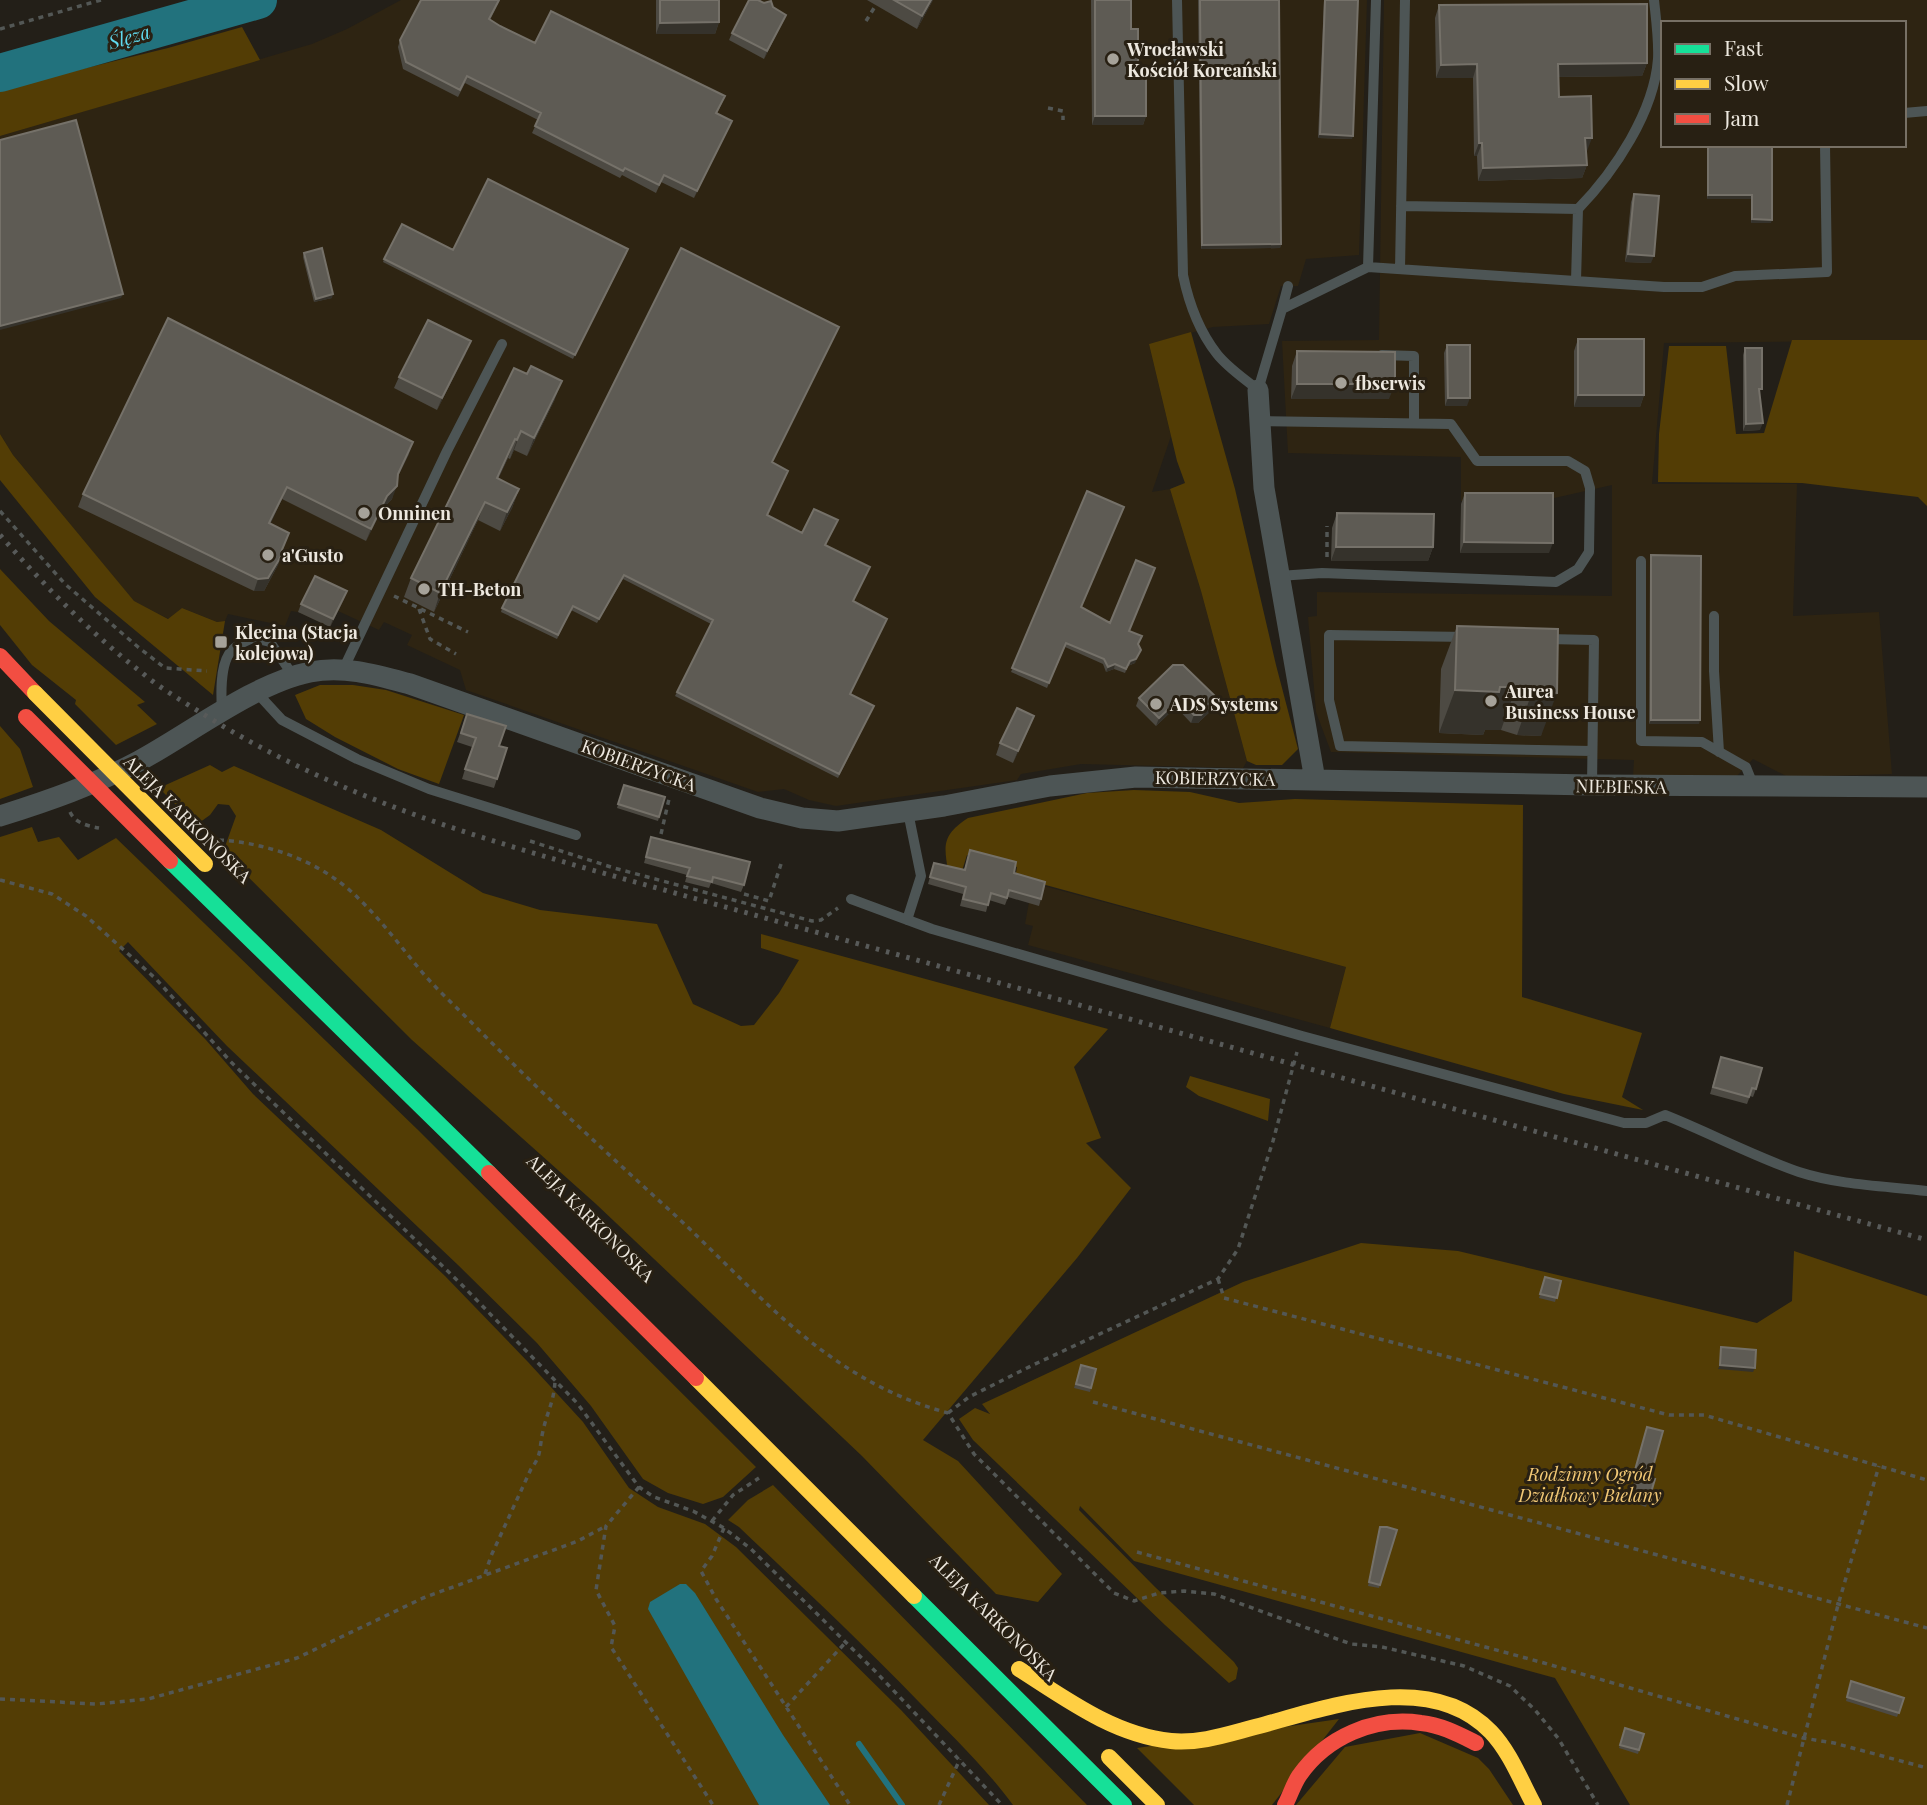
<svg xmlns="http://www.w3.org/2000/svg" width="1927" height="1805" font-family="'Playfair Display',serif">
<rect width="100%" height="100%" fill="#231f18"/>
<path fill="#2e2412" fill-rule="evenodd" d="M401 0H1367L1359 255 1306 259 1298 286H1281L1269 324 1213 327 1149 344 1171 436 1152 492 1170 489 1201 591 1247 761 1243 768 1081 764 1021 774 1017 780 836 806 809 800 784 789 758 792 466 690 460 670 407 645 412 635 384 622 379 630 338 611 330 627 298 612 291 611 285 626 228 614 225 621 217 622 182 608 169 619 134 602 13 455 0 434V136L312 44 347 29Z
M1384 0H1927V340L1664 343 1652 484H1797L1793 616 1879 612 1892 774 1788 777 1753 759 1736 777 1633 776 1634 760 1331 752 1316 712 1308 617 1317 616V592L1612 596V485L1550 499 1461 501V457L1288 453 1282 341 1379 340ZM1663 23H1904V145H1663Z
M1032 886 1043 889 1044 886 1346 967 1330 1028 1028 945 1033 926 1025 924Z"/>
<path fill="#533d05" d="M242 27 260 60 0 136V89L168 48Z
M1191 332 1235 489 1276 665 1298 749 1282 765H1256L1247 761 1201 591 1170 489 1185 483 1177 461 1149 344Z
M1792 340H1927V506L1918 497 1802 483 1658 482 1659 434 1669 346H1726L1736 434 1764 433Z
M0 434 13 455 134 601 168 619 182 608 217 622 225 621 213 695 95 597 0 480Z
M0 569 49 621 145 702 137 705 157 724 116 745 75 704 76 700 32 665 0 625Z
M320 685H353L386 690 464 715 439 784 398 769 335 737 306 719 295 695Z
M0 726 20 749 33 787 0 799Z
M210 765 222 772 234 766 381 830 483 893 540 910 657 924 693 1004 741 1026 754 1025 779 993 799 960 761 948V934L1108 1029 1074 1067 1101 1138 1086 1143 1131 1188 1077 1258 923 1440 958 1461 1062 1574 1038 1602 996 1594 862 1456 596 1204 412 1040 223 852 236 816 229 805 218 804 210 815 196 825 159 788Z
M1134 790 1190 792 1239 803 1295 799 1523 805 1522 997 1642 1033 1622 1097 1643 1110 1564 1094 1330 1028 1346 967 1042 884 1015 879 1017 867 967 855 961 874 948 870C943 843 944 834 968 818L1087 793Z
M32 827 38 842 59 837 78 860 116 838 417 1129 756 1467 723 1497 703 1504 668 1493 643 1479 591 1406 537 1343 458 1265 227 1046 128 942 119 951 206 1040 253 1094 445 1276 528 1362 583 1422 629 1488 658 1507 705 1524 736 1547 901 1710 989 1805H0V837Z
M1190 1076 1270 1099 1268 1121 1199 1096 1186 1087Z
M1361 1243 1458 1251 1757 1323 1792 1301 1794 1251 1927 1296V1805H1630L1555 1678 1134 1561 1080 1506 1079 1510 1155 1587 1234 1662 1238 1668 1236 1679 1229 1683 1165 1625 973 1440 959 1419 975 1408 990 1414 982 1404 1243 1282Z
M773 1485 1087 1805H1013C985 1767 952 1736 919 1702 861 1642 800 1585 739 1527L728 1520 748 1500Z
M1339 1719 1272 1805H1194L1137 1748Z
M1420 1733 1478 1758 1489 1769 1513 1805H1296L1345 1747Z"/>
<path fill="#22727d" d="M680 1584H686L695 1593 783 1735 830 1805H759L648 1609 650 1602Z"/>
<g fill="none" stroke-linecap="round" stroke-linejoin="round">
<path stroke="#22727d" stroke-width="6" d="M249 3 250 0
M859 1744 902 1805"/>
<path stroke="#22727d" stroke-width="38" d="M0 73 258 0"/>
<path stroke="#535755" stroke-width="3.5" stroke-dasharray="5 5" stroke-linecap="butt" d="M866 21 876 5
M0 29 101 0
M1048 108 1063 111V120
M0 511 65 584 138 647 165 668 207 671
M1327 557V526
M394 596 468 632
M419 609 430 639 456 654
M70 812C75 823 88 826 99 828
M661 834 669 799
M219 840C269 843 322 862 358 898 380 919 398 943 417 966 432 985 451 1002 469 1020 532 1084 598 1145 665 1206 757 1289 821 1378 948 1413L974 1454 1114 1593 1134 1601 1159 1593 1184 1591 1214 1594 1351 1644 1382 1647 1464 1666 1510 1686 1535 1710 1558 1738 1598 1805
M530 841 614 868 812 921 821 920 838 908
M0 880 52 894 86 916 156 979 231 1062 460 1283 577 1403 639 1487 654 1497 693 1511 724 1528 751 1549 875 1671 1002 1805
M744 894 769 901 781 864
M1218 1279 1224 1298 1669 1415H1704L1927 1480
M1093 1402 1927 1628
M948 1413 969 1397 1033 1365 1218 1279 1238 1249 1273 1141 1297 1052
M639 1487 606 1526 596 1590 615 1626 611 1647 713 1805
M712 1521 733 1495 759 1478
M724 1528 712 1556 701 1571 716 1599 850 1805
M1137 1552 1544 1663 1803 1738 1834 1743 1927 1768
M485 1574 491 1556 531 1469C542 1455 539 1448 543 1431 547 1412 554 1402 555 1381
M0 1699 96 1704 148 1699 297 1658 423 1598 578 1541 606 1526
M786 1707 846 1642
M939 1805 960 1759
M1787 1805 1838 1605 1879 1466"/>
<path stroke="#4d5555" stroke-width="10" d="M1177 0 1183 275C1189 304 1199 331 1217 354 1228 368 1245 379 1258 390L1282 309 1368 267 1664 287H1702L1735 276 1827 272 1825 145
M1904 113 1927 111
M1401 206 1578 209
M1368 267 1376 0
M1400 269 1405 0
M1576 281 1578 209C1615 171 1654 112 1658 59 1659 40 1656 19 1654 0
M1282 309 1288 286
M1382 355 1414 356V423
M1259 421 1451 424 1477 461H1568L1585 471 1590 488 1589 552 1578 569 1556 582 1322 573 1279 576
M1641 561V741L1702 742 1746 767 1754 787
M1714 616V671L1719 752
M1468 637 1329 635V700L1340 746 1592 751
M1547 639 1594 640 1592 785
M343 670 447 451 502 344
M257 693 282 720 357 759 429 789 576 835
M222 711C221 694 220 668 229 654 234 646 244 642 253 638L270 642 294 677
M851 899 932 929 1302 1036 1624 1123H1646L1665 1115C1710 1133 1753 1156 1799 1172 1839 1185 1885 1186 1927 1191
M907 920 921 876 908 812"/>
<path stroke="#4d5555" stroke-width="21" d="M1258 390 1264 488 1315 780
M0 816C48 801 94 785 139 761 189 734 255 683 310 672 344 665 377 675 410 684L760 808 802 818 838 821 944 806 1050 786 1136 777 1592 785 1927 787"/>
<path stroke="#16e098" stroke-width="16" d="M170 861 489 1173
M914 1596 1124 1805"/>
<path stroke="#ffcf43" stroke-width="16" d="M696 1378 914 1596
M1019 1669C1066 1699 1114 1735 1171 1741 1201 1744 1231 1733 1259 1726 1329 1707 1431 1669 1491 1732 1510 1752 1521 1781 1534 1805
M1109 1757 1157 1805"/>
<path stroke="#f24e42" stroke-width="16" d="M0 656 35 693
M489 1173 696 1378
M1285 1805C1290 1796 1293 1785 1299 1776 1326 1737 1374 1716 1421 1723 1441 1725 1458 1734 1476 1743"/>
<path stroke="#585a59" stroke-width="5" stroke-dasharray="3.5 7" stroke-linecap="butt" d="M0 535C43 584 89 632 141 672 160 688 182 701 203 714 328 792 452 830 592 870L1927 1240"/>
<path stroke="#ffcf43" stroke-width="16" d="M35 693 205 864"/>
<path stroke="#f24e42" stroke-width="16" d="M26 717 170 861"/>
</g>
<path fill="#4d4a43" d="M500 0 490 20 500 26 535 43 725 96 717 114 729 128 694 198 661 182 656 193 622 175 620 178 532 133 538 120 465 83 458 97 403 69 398 47 400 40Z
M656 0H719V22L715 34H656Z
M867 0H933L917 29Z
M1091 0H1131V29L1146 116 1143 125H1092Z
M1198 0H1279L1281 244 1280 248 1201 249Z
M1324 0H1358L1352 139 1318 138Z
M1439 5 1647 63 1642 76 1558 77 1559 97 1587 151H1586L1587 165 1582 178 1478 181 1477 156H1474L1473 78H1436L1435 18Z
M773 7 783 22 764 59 729 40 732 33Z
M1707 145H1772L1771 223H1751V199H1707Z
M1634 194 1651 263 1625 262 1631 202Z
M453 250 627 253 573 359 383 262 384 259Z
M304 253 332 298 314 302 303 257Z
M1578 339 1644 395 1640 407H1574V351Z
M1447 345 1467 406H1445L1444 353Z
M1745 348 1760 395V430L1743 431V355Z
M1297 351 1389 399H1291L1292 366Z
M466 353 437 410 394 388 399 377Z
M514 368 555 399 527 456 514 450 510 459 508 458 498 479 519 489 512 508 500 531 478 520 434 612 404 597 411 578Z
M409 454 397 478 392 499 382 509 366 541 282 499 270 524 281 552 278 565 264 591H254L78 507 83 494Z
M773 462 767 515 826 545 853 601 850 694 872 710 838 778 675 696 711 624 623 579 597 623 571 610 557 639 501 612 502 608Z
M1087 491 1082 607 1110 623 1129 631 1138 644 1135 663 1128 666 1125 673 1114 669 1106 672 1103 664 1065 647 1047 688 1011 672Z
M1465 493 1549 553H1460L1461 504Z
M1337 513 1433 547 1428 561H1331L1332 528Z
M1651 555 1699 724H1649L1650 559Z
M344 599 330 627 298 612 301 604Z
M1457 626 1558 629 1541 736 1517 735 1501 730H1485L1483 735 1439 733 1441 669Z
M1173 665 1215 707 1198 723H1191L1176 707 1156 726 1136 706 1139 698Z
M467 714 499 746 507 748 494 788 462 779 472 747 457 742Z
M1034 716 1013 763 996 755 1000 743Z
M624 785 665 797 658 821 617 808Z
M651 837 744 885 741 892 711 883 709 888 685 882 687 875 644 863Z
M970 850 1014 873 1041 899 1039 906 1008 897 1005 905 989 900 986 912 960 906 963 894 928 884 934 863 964 870Z
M1721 1057 1756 1089 1753 1097 1750 1096 1747 1104 1710 1094Z
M1545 1277 1561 1281 1555 1302 1539 1298Z
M1081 1365 1096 1369 1090 1392 1074 1388Z
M1647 1427 1663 1431 1649 1478 1634 1473Z
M1637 1475 1655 1479 1646 1507 1629 1501Z
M1380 1527 1397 1530 1379 1588 1368 1586Z
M1851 1681 1904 1698 1897 1717 1846 1701Z
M1625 1728 1644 1734 1638 1754 1619 1748Z"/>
<path fill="#35322b" d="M931 0H933L917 29 922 16Z
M786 15 783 22 764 59 767 51Z
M719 22 715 34H656L660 23Z
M1647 63 1642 76 1553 77 1558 64Z
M1477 64 1473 78H1436L1441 65Z
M1095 116H1146L1143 125H1092Z
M732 121 729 128 694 198 697 191Z
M1320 134 1353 136 1352 139 1318 138Z
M1585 138H1592L1587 151H1581Z
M1479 143H1482L1477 156H1474Z
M1587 165 1582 178 1478 181 1483 168Z
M1708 195H1752L1751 199H1707Z
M1752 219 1772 220 1771 223H1751Z
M1281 244 1280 248 1201 249 1202 245Z
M1628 254 1654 256 1651 263 1625 262Z
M123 294 121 298 0 330V326Z
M333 294 332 298 314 302 316 299Z
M471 341 466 353 437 410 442 398Z
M562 381 555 399 527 456 534 438Z
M1297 384H1395L1389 399H1291Z
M1578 395H1644L1640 407H1574Z
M1448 398H1470L1467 406H1445Z
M1763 423 1760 430 1743 431 1746 424Z
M521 431 514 450 510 459 517 440Z
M515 439 508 458 490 497 497 478Z
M413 442 409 454 393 486 398 474Z
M397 486 392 499 382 509 366 541 371 529 387 496Z
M287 487 282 499 265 536 269 523Z
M519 489 512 508 500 531 507 512Z
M485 502 478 520 434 612 440 593Z
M1464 542 1553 543 1549 553H1460Z
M1336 547H1433L1428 561H1331Z
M283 553 278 565 264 591H254L258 579Z
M347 591 344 599 330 627 333 619Z
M1141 650 1135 663 1128 666 1125 673 1130 661Z
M1115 664 1114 669 1106 672 1108 667Z
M1500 687H1516L1501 730H1485L1483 735 1439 733 1455 690Z
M1532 692 1557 693 1541 736 1517 735Z
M1179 699 1176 707 1156 726 1159 718Z
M1218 699 1215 707 1198 723H1191L1194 715Z
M1034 716 1030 727 1013 763 1018 751Z
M1651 720H1700L1699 724H1649Z
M1720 1365 1755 1368 1753 1372 1718 1369Z"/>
<path fill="#5e5b54" stroke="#757169" stroke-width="2" d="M421 0H499L489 19 500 26 535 43 551 11 725 96 716 113 732 121 697 191 664 175 659 185 625 168 623 171 535 126 541 113 467 76 460 90 406 62 400 40Z
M660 0H719V22L660 23Z
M749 0H758L764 3 771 1 773 7 786 15 767 51 732 33Z
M894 0H931L922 16Z
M1095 0H1131V29H1138V72H1146V116H1095Z
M1200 0H1279L1281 244 1202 245Z
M1325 0H1358L1353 136 1320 134Z
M1647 4V63L1558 64 1559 97 1591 96 1592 138H1585L1587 165 1483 168 1482 143H1479L1477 64 1441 65 1439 5Z
M76 120 123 294 0 326V140Z
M1708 145H1772V220L1752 219V195H1708Z
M488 179 628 249 575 355 384 259 402 224 453 250Z
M1634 194 1659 196 1654 256 1628 254Z
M322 248 333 294 316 299 304 253Z
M681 248 839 327 772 462 788 471 767 515 802 533 814 509 838 520 825 545 870 567 853 601 887 619 850 694 874 706 839 774 677 692 713 620 624 575 599 619 573 606 558 635 502 608Z
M168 318 413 442 398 474 397 486 387 496 371 529 287 487 269 523 289 533 281 552 283 553 268 578 258 579 83 494Z
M428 320 471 341 442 398 399 377Z
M1578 339H1644V395H1578Z
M1447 345H1470V398H1448Z
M1745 348H1762V389H1759L1763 423 1746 424Z
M1297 351 1395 352V384H1297Z
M531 366 562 381 534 438 521 431 517 440 515 439 497 478 519 489 507 512 485 502 440 593 411 578 514 368 527 374Z
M1087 491 1124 507 1081 607 1110 623 1136 560 1155 568 1129 631 1142 636 1138 644 1141 650 1136 659 1130 661 1126 669 1115 664 1108 667 1104 659 1066 643 1049 683 1012 668Z
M1465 493H1553V543L1464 542Z
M1337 513 1434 514 1433 547H1336Z
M1651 555 1701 556 1700 720H1651Z
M315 576 347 591 333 619 301 604Z
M1457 626 1558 629 1557 693 1532 692 1516 687H1500L1499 692 1455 690Z
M1173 665H1183L1218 699 1201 715H1194L1179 699 1159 718 1139 698Z
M1017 708 1034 716 1018 751 1000 743Z
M467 714 506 726 499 746 507 748 497 779 465 769 476 738 461 733Z
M624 785 665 797 659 817 618 804Z
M651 837 750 862 744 885 713 877 712 882 687 876 690 868 646 857Z
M970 850 1016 862 1014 873 1045 882 1041 899 1009 890 1007 898 991 893 988 905 963 899 966 887 930 877 934 863 965 870Z
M1721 1057 1762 1068 1756 1089 1752 1088 1749 1097 1713 1087Z
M1545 1277 1561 1281 1557 1298 1540 1294Z
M1721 1347 1756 1350 1755 1368 1720 1365Z
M1081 1365 1096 1369 1091 1388 1076 1384Z
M1647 1427 1663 1431 1651 1474 1635 1470Z
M1637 1475 1655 1479 1648 1503 1631 1498Z
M1380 1527H1387L1397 1530 1380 1585 1369 1582Z
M1851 1681 1904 1698 1899 1713 1847 1697Z
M1625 1728 1644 1734 1639 1750 1620 1745Z"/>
<g fill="#a6a299" stroke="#282013" stroke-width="2.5">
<circle cx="1113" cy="59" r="7"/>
<circle cx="1341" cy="383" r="7"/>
<circle cx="364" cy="513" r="7"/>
<circle cx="268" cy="555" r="7"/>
<circle cx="424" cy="589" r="7"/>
<rect x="214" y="635" width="14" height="14" rx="3.5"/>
<circle cx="1491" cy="701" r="7"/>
<circle cx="1156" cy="704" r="7"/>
</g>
<g text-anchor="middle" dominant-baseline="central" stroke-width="6" stroke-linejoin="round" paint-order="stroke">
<g font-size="18" font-weight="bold" fill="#ede8df" stroke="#282013" text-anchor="start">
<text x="1127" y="49">Wrocławski<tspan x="1127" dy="21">Kościół Koreański</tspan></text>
<text x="1355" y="383">fbserwis</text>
<text x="378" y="513">Onninen</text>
<text x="282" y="555">a'Gusto</text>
<text x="438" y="589">TH-Beton</text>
<text x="235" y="632">Klecina (Stacja<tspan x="235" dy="21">kolejowa)</tspan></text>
<text x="1505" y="691">Aurea<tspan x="1505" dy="21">Business House</tspan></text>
<text x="1170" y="704">ADS Systems</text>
</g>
<g font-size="18" fill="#ede8df" stroke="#282013">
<text transform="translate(639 765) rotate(20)">KOBIERZYCKA</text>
<text transform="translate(1215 778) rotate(1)">KOBIERZYCKA</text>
<text transform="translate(1621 786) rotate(1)">NIEBIESKA</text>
<text transform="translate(188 819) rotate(45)">ALEJA KARKONOSKA</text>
<text transform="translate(591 1218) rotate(45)">ALEJA KARKONOSKA</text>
<text transform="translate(994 1617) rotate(45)">ALEJA KARKONOSKA</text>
</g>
<g font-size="18" font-style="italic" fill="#f2c875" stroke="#282013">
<text x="1590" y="1474">Rodzinny Ogród<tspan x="1590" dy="21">Działkowy Bielany</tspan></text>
</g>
<g font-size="19" font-style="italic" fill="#60dbf0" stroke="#282013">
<text transform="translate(129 36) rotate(-16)">Ślęza</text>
</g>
</g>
<rect x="1661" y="21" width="245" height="126" fill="#282013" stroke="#777065" stroke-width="2"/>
<rect x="1675" y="44" width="35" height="10" fill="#16e098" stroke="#777065" stroke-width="2"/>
<text x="1724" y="56" font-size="21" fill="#ede8df">Fast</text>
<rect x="1675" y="79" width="35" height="10" fill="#ffcf43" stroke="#777065" stroke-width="2"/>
<text x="1724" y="91" font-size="21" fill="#ede8df">Slow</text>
<rect x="1675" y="114" width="35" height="10" fill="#f24e42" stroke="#777065" stroke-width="2"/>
<text x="1724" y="126" font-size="21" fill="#ede8df">Jam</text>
</svg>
